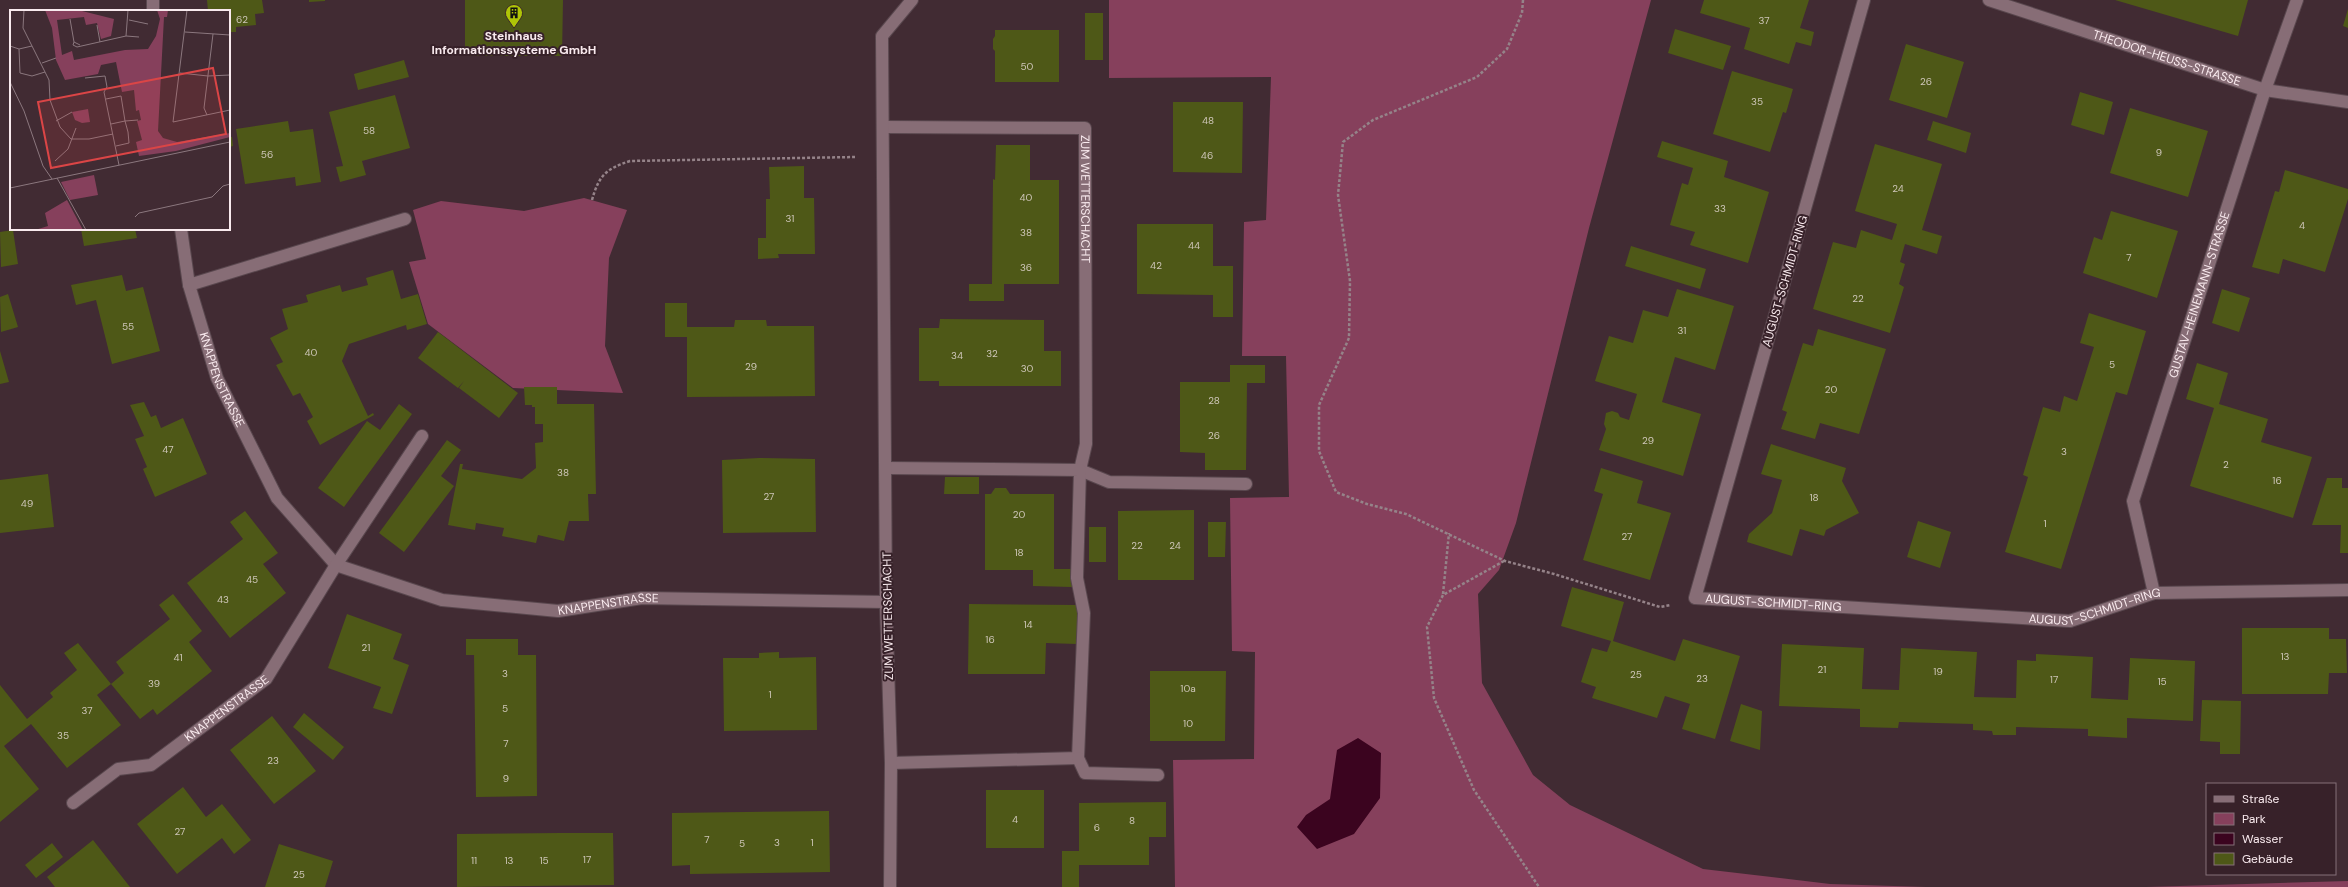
<svg xmlns="http://www.w3.org/2000/svg" width="2348" height="887" font-family="'DM Sans',sans-serif">
<rect width="100%" height="100%" fill="#412b33"/>
<path fill="#86405c" d="M1109 0H1651L1589 228 1516 523 1499 570 1478 594 1482 683 1533 775 1570 805 1703 869 1830 884 1926 887H1175L1173 760 1254 759 1255 652 1232 651 1230 498 1289 497 1286 356H1242L1244 222 1266 220 1271 77 1109 78Z
M584 198 627 210 609 258 605 346 623 393 513 388 428 324 409 262 426 259 413 210 441 201 524 211Z
M2348 881V887H2146Z"/>
<path fill="#3b041f" d="M1358 738 1381 753 1380 798 1354 834 1317 849 1297 827 1306 815 1330 799 1337 750Z"/>
<path fill="#4e5817" d="M207 0H262L264 13 255 14 256 25 236 27V32H230L229 11H208Z
M309 0H325V1L309 2Z
M465 0H563L562 56H465Z
M1704 0H1809L1800 28 1814 32 1811 46 1796 42 1789 64 1744 49 1750 28 1700 13Z
M2115 0H2248L2238 36Z
M2348 9V28L2343 26Z
M1085 13H1103V60H1085Z
M1675 29 1731 46 1723 70 1668 53Z
M995 30H1059V82H995V51L993 49V39L995 36Z
M1906 44 1964 62 1947 118 1889 100Z
M404 60 409 77 358 90 354 74Z
M1732 71 1793 89 1786 113 1783 112 1770 152 1713 134Z
M2080 92 2113 102 2104 135 2071 125Z
M395 95 410 148 362 161 366 175 340 182 336 167 343 166 329 112Z
M1173 102H1243L1242 173 1173 172Z
M2130 108 2208 131 2188 197 2110 173Z
M288 121 290 132 313 129 321 182 296 186 295 177 245 184 236 129Z
M1933 121 1971 133 1966 153 1927 140Z
M229 137H232L233 146 229 147Z
M1662 141 1728 161 1724 177 1769 192 1748 263 1690 245 1695 232 1670 225 1682 183 1688 185 1693 168 1657 157Z
M1875 144 1942 164 1922 230 1942 236 1937 254 1905 244 1900 262 1905 264 1899 284 1904 287 1890 333 1813 309 1833 242 1856 248 1861 230 1892 240 1897 224 1855 211Z
M996 145H1030V180H1059V284H1004V301H969V284H1000H992L993 179 995 180Z
M804 166V198H814L815 254H778L779 258 758 259V238H766V199H770L769 167Z
M2285 170 2348 189V199L2325 272 2283 259 2279 274 2252 267 2275 191 2279 192Z
M2111 211 2178 231 2157 298 2083 273 2094 237 2102 240Z
M1137 224H1213V266H1233V317H1213V295L1137 294Z
M81 229H135L137 238 84 246Z
M13 230 18 264 1 267 0 232Z
M1631 246 1706 269 1700 289 1625 266Z
M393 270 401 299 418 294 427 324 407 330 406 325 349 344 342 361 368 416 373 413 374 415 320 445 307 421 313 417 300 393 293 396 276 365 283 362 270 338 288 329 282 309 308 302 306 295 340 285 342 292 368 285 366 278Z
M122 275 126 291 143 287 160 351 112 364 96 300 76 305 71 285Z
M1677 289 1734 306 1715 370 1675 357 1662 402 1701 414 1683 476 1599 450 1606 429 1604 424 1606 413 1612 411 1618 413 1620 417 1629 420 1637 394 1595 381 1609 336 1633 343 1643 310 1668 317Z
M2222 289 2250 298 2239 332 2212 323Z
M8 294 18 327 1 332 0 297Z
M665 303H687V327H734L735 320H766L767 326H814L815 396 687 397V337H665Z
M2089 313 2146 331 2127 395 2116 392 2061 569 2005 552 2028 477 2023 475 2043 407 2060 412 2064 396 2077 401 2094 347 2080 343Z
M940 319 1044 320V351H1061V386H939V381H919V328H939Z
M1818 329 1886 349 1859 434 1820 423 1815 439 1781 429 1787 412 1782 410 1803 343 1813 346Z
M438 332 518 393 499 418 459 388 464 381 458 388 418 358Z
M0 351 9 382 0 384Z
M2197 363 2228 373 2219 404 2268 419 2261 442 2312 457 2293 518 2190 486 2214 408 2186 399Z
M1230 365H1265V383H1247L1246 470H1205V453L1180 452V382H1230Z
M524 387H557V404H594L596 494H588L589 521H569L564 541 538 535 536 543 502 536 504 528 476 523 475 530 448 525 460 464H463L462 469 522 479 536 468 535 443 543 442V424H535V407H532V405H525Z
M144 402 151 417 156 415 161 428 183 418 207 474 155 497 143 469 147 467 135 439 144 436 130 405Z
M399 404 412 414 344 507 318 488 367 421 380 430Z
M447 440 461 450 441 476 454 486 404 552 379 533Z
M1771 444 1846 468 1842 481 1859 513 1826 530 1824 536 1800 529 1792 556 1747 542 1749 534 1772 513 1782 480 1761 474Z
M759 458 815 459 816 532 723 533 722 460Z
M1601 468 1643 481 1637 503 1671 513 1650 580 1583 560 1603 494 1594 491Z
M48 474 54 527 0 533V480Z
M945 477H979V494H944Z
M2327 478H2342V488H2348V553H2340L2341 525H2312Z
M995 488H1006L1010 494H1054V569H1072V587L1033 586V570H985V494H991Z
M1194 510V580H1118V511Z
M245 511 278 553 263 564 286 593 230 638 187 583 243 539 230 522Z
M1918 521 1951 532 1940 568 1907 557Z
M1208 522H1226L1225 557H1208Z
M1089 527H1106V562H1089Z
M1572 587 1624 602 1613 641 1675 661 1683 639 1740 656 1715 739 1682 729 1690 704 1665 696 1657 718 1592 698 1596 687 1581 682 1592 648 1607 652 1611 641 1561 626Z
M173 594 202 631 189 642 212 671 157 715 153 709 140 719 111 684 124 673 116 662 170 619 159 605Z
M969 604 1077 605V644L1046 643 1045 674H968Z
M347 614 402 634 393 659 409 665 392 714 373 708 381 687 328 668Z
M2242 628H2329V639H2346L2347 673H2329L2328 694H2242Z
M466 639H518V655H536L537 796 476 797 474 655H466Z
M78 643 111 684 97 695 121 725 67 768 31 724 4 746 39 789 0 822V685L27 719 53 697 50 693 77 670 64 653Z
M1782 644 1864 648 1862 689 1899 690 1901 648 1977 652 1974 697 2016 698 2017 660 2036 661V654L2093 657 2091 698 2128 700 2130 658 2195 661 2193 721 2127 718V738L2088 736V729L2016 727V735H1993L1992 731 1973 730V724L1899 722 1898 728 1860 727V709L1779 706Z
M779 652V658L816 657 817 730 724 731 723 658H759V653Z
M1150 671H1226L1225 741H1150Z
M2202 700 2241 701 2240 754H2220V742L2200 741Z
M1741 704 1762 711 1760 750 1730 741Z
M304 713 344 747 333 760 293 727Z
M272 716 316 771 274 804 230 750Z
M183 787 206 817 222 804 251 840 234 854 222 838 177 874 137 824Z
M986 790H1044V848H986Z
M1166 802V837H1149V865H1079V887H1062V851H1079V803Z
M829 811 830 872 690 874V865L672 866V813Z
M561 833H613L614 885 457 887V834Z
M93 840 130 887H55L47 877Z
M52 843 63 857 36 878 25 865Z
M279 844 333 861 325 887H265Z"/>
<g fill="none" stroke-linecap="round" stroke-linejoin="round">
<defs>
<g id="minor">
<path d="M153 0V11"/>
<path id="s1" d="M1864 0 1695 598 2070 621 2154 593 2348 590"/>
<path id="s2" d="M1989 0 2265 90 2348 102"/>
<path id="s3" d="M884 127 1085 128 1086 444 1080 470 1109 482 1246 484"/>
<path id="s4" d="M181 229 189 285 217 378 277 498 336 565 442 600 558 611 642 598 886 602"/>
<path d="M189 285 405 219"/>
<path d="M886 468 1080 470 1077 578 1084 613 1078 758 891 763"/>
<path id="s5" d="M2154 593 2133 501 2265 90 2297 0"/>
<path d="M1078 758 1085 773 1158 775"/>
<path id="s6" d="M73 803 118 769 151 765 266 679 336 565 422 436"/>
<path d="M890 887 891 763 886 602 882 36 912 0"/>
</g>
</defs>
<use href="#minor" stroke="#59474e" stroke-width="14"/>
<path stroke="#958389" stroke-width="2.5" stroke-dasharray="3 2" stroke-linecap="butt" d="M1523 0 1522 13 1507 49 1477 77 1373 120 1343 142 1338 195 1350 281 1349 338 1319 405V451L1336 492 1367 504 1406 514 1505 561 1554 574 1660 607 1671 605
M592 200C599 175 606 169 630 161L855 157
M1504 561 1443 595 1427 627 1434 698 1474 790 1539 887
M1443 594 1449 533"/>
<use href="#minor" stroke="#876d76" stroke-width="12"/>
</g>
<defs>
<symbol id="building-pin" viewBox="-11 -11 22 30"><path d="M0 17L-7.5 6A9.5 9.5 0 1 1 7.5 6Z" fill="#afc507" stroke="#372129"/><path d="M-4-6H4V6H1V3H-1V6H-4ZM-2.5-4.3h1.7v1.8h-1.7ZM.8-4.3h1.7v1.8H.8ZM-2.5-1h1.7V.8h-1.7ZM.8-1h1.7V.8H.8Z" fill="#111"/></symbol>
</defs>
<g fill-rule="evenodd">
<use href="#building-pin" x="504" y="3" width="20" height="27"/>
</g>
<g text-anchor="middle" dominant-baseline="central" stroke-width="4" stroke-linejoin="round" paint-order="stroke">
<g font-size="10" fill="#cec6b8">
<text x="242" y="19">62</text>
<text x="1764" y="20">37</text>
<text x="1027" y="66">50</text>
<text x="1926" y="81">26</text>
<text x="1757" y="101">35</text>
<text x="1208" y="120">48</text>
<text x="369" y="130">58</text>
<text x="2159" y="152">9</text>
<text x="267" y="154">56</text>
<text x="1207" y="155">46</text>
<text x="1898" y="188">24</text>
<text x="1026" y="197">40</text>
<text x="1720" y="208">33</text>
<text x="790" y="218">31</text>
<text x="2302" y="225">4</text>
<text x="1026" y="232">38</text>
<text x="1194" y="245">44</text>
<text x="2129" y="257">7</text>
<text x="1156" y="265">42</text>
<text x="1026" y="267">36</text>
<text x="1858" y="298">22</text>
<text x="128" y="326">55</text>
<text x="1682" y="330">31</text>
<text x="311" y="352">40</text>
<text x="992" y="353">32</text>
<text x="957" y="355">34</text>
<text x="2112" y="364">5</text>
<text x="751" y="366">29</text>
<text x="1027" y="368">30</text>
<text x="1831" y="389">20</text>
<text x="1214" y="400">28</text>
<text x="1214" y="435">26</text>
<text x="1648" y="440">29</text>
<text x="168" y="449">47</text>
<text x="2064" y="451">3</text>
<text x="2226" y="464">2</text>
<text x="563" y="472">38</text>
<text x="2277" y="480">16</text>
<text x="769" y="496">27</text>
<text x="1814" y="497">18</text>
<text x="27" y="503">49</text>
<text x="1019" y="514">20</text>
<text x="2045" y="523">1</text>
<text x="1627" y="536">27</text>
<text x="1137" y="545">22</text>
<text x="1175" y="545">24</text>
<text x="1019" y="552">18</text>
<text x="252" y="579">45</text>
<text x="223" y="599">43</text>
<text x="1028" y="624">14</text>
<text x="990" y="639">16</text>
<text x="366" y="647">21</text>
<text x="2285" y="656">13</text>
<text x="178" y="657">41</text>
<text x="1822" y="669">21</text>
<text x="1938" y="671">19</text>
<text x="505" y="673">3</text>
<text x="1636" y="674">25</text>
<text x="1702" y="678">23</text>
<text x="2054" y="679">17</text>
<text x="2162" y="681">15</text>
<text x="154" y="683">39</text>
<text x="1188" y="688">10a</text>
<text x="770" y="694">1</text>
<text x="505" y="708">5</text>
<text x="87" y="710">37</text>
<text x="1188" y="723">10</text>
<text x="63" y="735">35</text>
<text x="506" y="743">7</text>
<text x="273" y="760">23</text>
<text x="506" y="778">9</text>
<text x="1015" y="819">4</text>
<text x="1132" y="820">8</text>
<text x="1097" y="827">6</text>
<text x="180" y="831">27</text>
<text x="707" y="839">7</text>
<text x="777" y="842">3</text>
<text x="812" y="842">1</text>
<text x="742" y="843">5</text>
<text x="587" y="859">17</text>
<text x="474" y="860">11</text>
<text x="509" y="860">13</text>
<text x="544" y="860">15</text>
<text x="299" y="874">25</text>
</g>
<g font-size="12" font-weight="bold" fill="#f9eaee" stroke="#372129">
<text x="514" y="36">Steinhaus<tspan x="514" dy="14">Informationssysteme GmbH</tspan></text>
</g>
<g font-size="12" fill="#f9eaee" stroke="#372129">
<text stroke="none"><textPath href="#s2" startOffset="187">THEODOR-HEUSS-STRASSE</textPath></text>
<text stroke="none"><textPath href="#s3" startOffset="272">ZUM WETTERSCHACHT</textPath></text>
<text transform="translate(1785 281) rotate(-74)">AUGUST-SCHMIDT-RING</text>
<text stroke="none"><textPath href="#s5" startOffset="311">GUSTAV-HEINEMANN-STRASSE</textPath></text>
<text stroke="none"><textPath href="#s4" startOffset="157">KNAPPENSTRASSE</textPath></text>
<text stroke="none"><textPath href="#s1" startOffset="700">AUGUST-SCHMIDT-RING</textPath></text>
<text stroke="none"><textPath href="#s4" startOffset="656">KNAPPENSTRASSE</textPath></text>
<text stroke="none"><textPath href="#s1" startOffset="1024">AUGUST-SCHMIDT-RING</textPath></text>
<text transform="translate(888 616) rotate(-91)">ZUM WETTERSCHACHT</text>
<text stroke="none"><textPath href="#s6" startOffset="184">KNAPPENSTRASSE</textPath></text>
</g>
</g>
<g transform="translate(10 10)">
<rect width="220" height="220" fill="#412b33"/>
<path d="M35 0H68L104 9 101 26 91 29 87 13 76 15 74 7 47 10 52 45 62 41 64 50 115 40 138 39 146 26 150 9 147 0H158L157 7H154L148 121 153 128 167 132 220 123V127L166 141 129 146 126 132 132 130 127 111 131 110 129 100 126 101 124 80 112 82 106 52 91 55 88 64 55 70 46 50 42 18ZM78 99 80 112 72 113 65 110 62 102ZM84 165 88 185 60 190 51 172ZM57 190 73 220H25L38 216 35 203Z" fill="#86405c"/>
<path fill="none" stroke="#8b777e" stroke-width="1" d="M14 0 13 18 39 70 40 90 50 117 61 129H79L103 124M177 0 163 112 220 100M60 9 64 32M119 10 138 14M87 15 90 32M175 22 220 25M116 26 129 27M70 35 64 32 63 35 67 37 116 26 118 0M0 36 9 39 10 63 22 66 35 62M9 39 22 36M32 53 46 48M170 63 198 66 220 65M75 68 95 66 97 77 94 82 109 155M0 72 14 101 33 156 42 169M96 89 111 86 115 111 128 110M197 105 194 98 203 24M46 111 62 102M101 114 115 111 118 122 119 133 106 136M45 151 58 139 66 118M47 168 76 220M0 178 220 132M125 207 129 203 202 187 213 176 220 174"/>
<path fill="#db4546" fill-opacity="0.15" stroke="#db4546" stroke-width="2" d="M203 58 216 124 41 158 28 92Z"/>
<rect width="220" height="220" fill="none" stroke="#f9eaee" stroke-width="2"/>
</g>
<rect x="2206" y="783" width="130" height="92" fill="#372129" stroke="#857178"/>
<rect x="2214" y="796" width="20" height="6" fill="#876d76" stroke="#857178"/>
<text x="2242" y="803" font-size="12" fill="#f9eaee">Straße</text>
<rect x="2214" y="813" width="20" height="12" fill="#86405c" stroke="#857178"/>
<text x="2242" y="823" font-size="12" fill="#f9eaee">Park</text>
<rect x="2214" y="833" width="20" height="12" fill="#3b041f" stroke="#857178"/>
<text x="2242" y="843" font-size="12" fill="#f9eaee">Wasser</text>
<rect x="2214" y="853" width="20" height="12" fill="#4e5817" stroke="#857178"/>
<text x="2242" y="863" font-size="12" fill="#f9eaee">Gebäude</text>
</svg>
